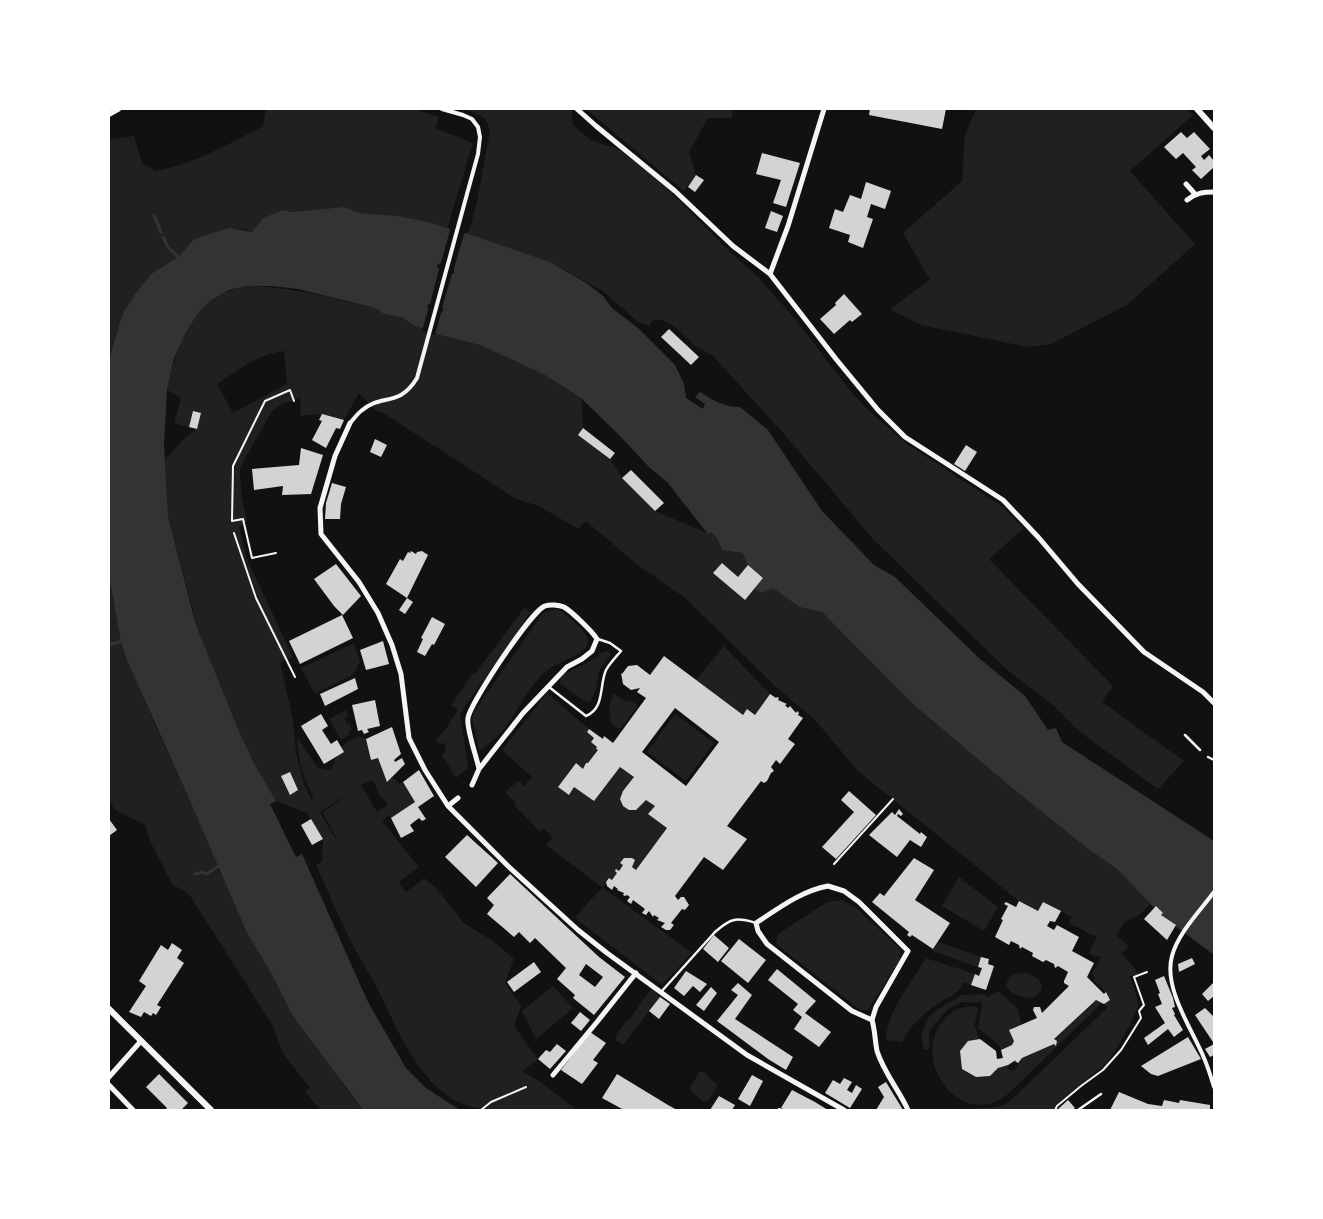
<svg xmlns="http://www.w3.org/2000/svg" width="1323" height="1219" font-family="'DejaVu Sans',sans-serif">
<rect width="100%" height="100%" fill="#111"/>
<path fill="#202020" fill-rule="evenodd" d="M266 109H415L439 117 435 128 473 143 448 226 449 228 398 216 360 213 344 207 291 212 282 210 263 218 252 232 243 229 194 239 178 257 151 274 122 315 109 360V140L134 136 142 163 156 171C194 164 229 144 263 126Z
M466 109H569L571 110 573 125 590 140 620 150 662 184 728 250 759 278 796 320 847 387 866 408 907 444 1000 505 1024 528 989 559 1113 686 1102 702 1184 761 1158 789 1080 732 1055 707 1005 668 873 539 785 435 713 356 695 346 674 326 664 321 654 319 649 326 638 322 603 291 550 262 465 233 469 231 477 202 490 130 485 118Z
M586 109H733L732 118H708L689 152 696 175 684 191Z
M976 109H1186L1193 115 1130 171 1195 244 1127 305 1051 344 1028 347 921 325 890 309 930 280 903 233 962 181 965 135Z
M246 286C290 286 332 298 375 308L384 314 404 318 411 324 440 335 480 345 545 375 581 398 583 425 579 435 610 459 622 478 655 511 707 533H712L717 538 722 550 742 553 748 565 738 577 722 563 714 573 754 588H773L799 607 822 612 1011 787 1087 848 1118 870 1150 904 1139 915 1125 922 1116 935 1129 946 1122 954 1132 965 1139 976H1129C1132 981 1139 1001 1138 1006 1137 1013 1113 1057 1107 1062 1089 1079 1068 1092 1052 1110H964C979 1106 994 1111 1009 1102L1107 1008 1104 1004 1110 1000 1106 992 1093 980 1095 978 1092 974 1101 957 1097 955 1096 957 1089 953 1097 937 1094 935 1093 936 1081 929V928L1077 926 1076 927 1069 923 1072 917 1043 902 1038 911 1019 901 858 771 815 720 776 687 684 597 639 566 586 521 578 529 539 506 516 499 385 414 375 410 359 393 344 420C329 415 317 413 301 416L300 397 294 401 283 403 272 411 240 468 241 492 247 522 239 527 247 559 293 657 280 663 293 719 296 753 304 784 312 801 313 796C302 778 298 758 297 737L318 768 330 770C335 763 336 755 341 748 344 743 353 739 358 736L366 739 371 760 378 758 387 781 393 777 399 784 403 782 415 802 391 818 389 815 382 821 419 867 399 882 406 892 424 878 436 888 464 923 493 941 514 959 505 983 521 1006 514 1026 538 1059 522 1071 542 1083 577 1110C548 1110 485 1115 460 1103 415 1080 397 1027 375 984 367 969 357 954 349 938 337 914 327 889 316 865L322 861 323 839 307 813 276 801 254 763 238 729 198 630 168 516 165 459 187 436 197 429 201 413 193 411 189 427 174 423 181 398 167 390C174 359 184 322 210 301 220 293 234 289 246 286ZM284 351 287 384 233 413 217 384C240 369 256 355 284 351ZM369 780 374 782 381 798 385 799 387 805 377 812 361 785 324 811 323 813 336 837 335 838 320 812Z
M109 576 121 642 156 727 190 801 246 931 342 1083 363 1110H321L305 1092 310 1088 283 1053 273 1026 189 894 172 884 152 845 145 825 115 810 109 800Z
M525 607 530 613 460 714 468 768 456 778 442 755 446 750 444 743 438 744 436 739 445 730 458 710 451 705 472 674 474 675Z
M557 609C565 614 589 631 588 642 588 654 555 663 546 671 526 688 517 715 500 734 495 739 488 744 482 749H479L472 719 474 712 543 613Z
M354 643 360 662 354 673 350 676 315 694 301 668Z
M724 646 770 694 755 715 747 709 743 715 696 680Z
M608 651 611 654 599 671 596 689 591 701 586 702 560 684V678L563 674 589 662 603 652Z
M547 693 589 729 587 732 594 738 591 742 597 747 596 749 598 750 588 763H586L583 769 575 763 558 787 569 795 574 787 594 801 620 767 634 777 623 791 620 799C623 807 626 810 636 810L646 800 655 806 649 815 667 828 636 870 625 862 612 880 609 878 603 888 692 953 662 985 575 918 590 900 603 888 546 845 553 838 544 828 540 832 515 806 516 803 505 792 518 781 524 786 532 777 502 750Z
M614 693 627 702 630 700 638 706 620 730 611 723 609 706Z
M346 710 348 717 345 718 347 724H350L352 730 348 732 349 735 341 740 329 719Z
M675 714 714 743 686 781 647 752Z
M959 877 998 907 984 931 942 906Z
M842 900 858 909 900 949V960L868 1010H860L776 944 778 934 827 902Z
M939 942 981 957 978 967 933 951Z
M926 958 975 974 971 985 964 982C959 994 948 997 937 1004 924 1013 909 1027 902 1042L886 1040C886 1012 912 982 926 958Z
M1025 973C1042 976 1050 991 1031 998 1021 998 1010 994 1006 985L1009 977 1016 974Z
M553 986 573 1008 536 1039 522 1011Z
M651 989 660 997 623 1045 616 1040V1035L626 1021H628Z
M998 991 1018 1009 1021 1025 1009 1030 1014 1041 1012 1045 1001 1050 999 1045 978 1028 982 1004 978 1000V1003L961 1002 947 1010 931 1029 929 1036V1049H924L921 1036 928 1018 938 1009 962 995 985 994 988 997Z
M1096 1000 1102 1003 1008 1094C961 1133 906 1057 946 1018 955 1008 964 1005 977 1007L978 1010 974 1028H976L979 1039 968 1041 960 1051 962 1069 976 1077 990 1076 998 1068 1009 1064 1007 1069 1013 1071 1015 1070 1020 1059 1054 1044 1056 1045 1057 1041 1054 1039Z
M700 1071 704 1072 717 1085 715 1091 707 1101H702L689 1089Z"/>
<path fill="#333" d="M344 207 360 213 398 216 427 222 475 236 550 262 588 284 603 296 612 308 638 328 675 365 684 384 686 398 703 409 705 404 695 397 700 392C713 400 723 407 740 407L768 430 822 511 874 565 895 577 979 658 1025 696 1048 730 1056 728 1062 742 1214 841V955L1161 915 1118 870 1087 848 1011 787 913 704 822 612 799 607 773 588 762 593 754 588 763 578 748 565 742 553 722 550 717 538 712 533H707L668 483 649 467 618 434 581 398 545 375 480 345 440 335 411 324 404 318 384 314 375 308 298 289 271 286H246L229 290 211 300 198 313 186 332 174 358 167 390 164 444 168 516 193 614 198 630 238 729 254 763 276 801 270 804 296 857 302 854 368 1002 406 1068 426 1088 460 1110H363L293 1016 270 971 246 931 190 801 127 660 121 642 109 576V360L122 315 136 293 151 274 178 257 194 239 229 228 252 232 263 218 282 210 291 212Z"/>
<path fill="#111" d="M448 225 469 231 464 234 454 268V273L452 274 442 308 444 310 441 313 435 335 422 331 428 310 427 305 430 304 439 269 437 267 438 264 441 263 450 230Z"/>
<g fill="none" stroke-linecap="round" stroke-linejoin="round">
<path stroke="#333" stroke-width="3" d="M154 215 161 232
M163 237 168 247 181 260
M109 645 125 640
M195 874 203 872 207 874 218 866"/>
</g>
<path fill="#d3d3d3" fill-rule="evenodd" d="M870 109H946L942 129 869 115Z
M1181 132 1187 138 1194 132 1210 149 1201 156 1204 160 1209 155 1214 161V167L1201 179 1192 170 1196 167 1183 153 1176 159 1164 147Z
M762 153 800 163 786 207 773 203 781 180 756 174Z
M696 175 704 180 695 192 688 187Z
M866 182 891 191 885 209 871 204 867 217 873 219 863 248 848 242 850 235 829 228 835 209 843 212 850 195 861 199Z
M771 211 783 216 777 232 765 228Z
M844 294 862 314 852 322 850 320 834 334 820 319 836 305 835 303Z
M669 329 699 357 691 365 661 337Z
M193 411 201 413 197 429 189 427Z
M322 414 344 420 340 429 336 428 326 448 312 440 322 421 319 420Z
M583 428 615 453 610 459 578 435Z
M375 439 387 445 381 457 370 452Z
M966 445 977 452 965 471 954 464Z
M301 448 323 455 311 494 282 495 283 486 254 490 252 469 299 465Z
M631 470 664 503 655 511 622 478Z
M332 483 346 487 341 504 340 519H325L326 503Z
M411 551 416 554 417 552 422 551 428 555 407 598 386 584 400 559 403 561 408 552 410 553Z
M722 563 738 577 748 565 763 578 745 600 713 573Z
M336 564 361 596 343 615 334 606 314 579Z
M407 598 413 602 405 614 399 610Z
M342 615 353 638 300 664 289 641Z
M432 617 445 624 434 645 432 644 425 656 417 652 423 639 421 638Z
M383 641 389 664 366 670 360 650Z
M664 656 743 715 747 709 755 715 770 694 776 698 777 697 779 698 778 700 787 704 785 705 788 708 790 706 796 713 797 711 799 713 798 715 803 718 788 739 795 744 780 764 776 760 771 767 774 771 771 773 767 781 764 783 761 781 727 826 747 839 723 870 704 857 675 896 678 900 681 897H684L689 905 685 910 682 909 671 923 674 925 670 930H666L661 927 665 923 657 920 659 918 654 915 653 917 649 911 646 915 642 913 645 909 633 900 631 904 627 901 630 897 627 895 625 896 623 895 624 893 617 890 618 889 614 886 612 890 607 886 606 882 609 878 612 880 617 873 615 871 616 869 619 871 623 865 620 863 624 858H632L635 860 632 867 636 870 667 828 648 814 655 806 646 800 636 810H629L623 806 620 799 623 791 634 777 620 767 594 801 574 787 569 795 558 787 576 763 583 769 586 763H588L598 750 596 749 597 747 591 742 594 738 587 732 589 729 603 739 604 736 613 743 646 698 637 692 640 688 631 690 623 684 621 673 622 674 628 666 637 665 650 675ZM675 708 719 742 686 786 642 752Z
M355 678 358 689 325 706 320 694Z
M375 700 380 726 367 729 369 732 364 734 362 730 358 731 352 705Z
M321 714 328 726 322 730 331 744 337 740 344 752 324 764 301 726Z
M392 727 401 754 394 760 395 762 402 758 405 764 387 782 378 758 371 760 366 739Z
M419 770 434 796 418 807 426 819 422 821 419 818 410 825 414 831 401 838 391 818 415 802 403 782Z
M290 772 298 790 290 795 281 776Z
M849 791 876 815 836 859 822 847 854 812 841 800Z
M899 809 903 814 901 816 898 814 897 816 920 834 921 832 927 837 921 847 910 840 897 857 869 835 892 812 895 815Z
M109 819 117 830 109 836Z
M311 819 323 839 312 845 301 825Z
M467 835 498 863 476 887 445 857Z
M914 858 934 870 915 900 950 923 933 949 912 935 910 937 907 935 909 932 872 902 880 893 884 896Z
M510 874 599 957 625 977 594 1015 573 998 575 995 557 979 566 968 535 938 530 943 519 932 514 937 487 914 494 905 487 898ZM586 964 603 977 595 987 579 975Z
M1019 901 1038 911 1043 902 1061 911 1055 922 1050 921 1047 926 1054 930 1057 925 1079 937 1072 951 1094 963 1087 977 1104 994 1106 992 1110 1000 1104 1004 1096 1000 1054 1039 1057 1041 1056 1046 1054 1044 1022 1058 1018 1063 1015 1061 1016 1060 1008 1065 998 1068 990 1076 976 1077 962 1069 960 1051 968 1041 980 1039 996 1051 997 1059 1003 1058 1001 1050 1012 1045 1014 1041 1009 1030 1037 1018 1033 1010 1034 1007H1040L1042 1013 1069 986 1064 983V981L1068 972 1058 966 1055 968 1054 964 1046 960 1043 962 1032 956 1033 953 1022 947 1020 949 1019 945 1011 941 1009 945 995 937 1003 920 1001 919 1008 906 1004 904 1006 902 1016 907Z
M1156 906 1163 913 1161 915 1176 925 1167 940 1144 919Z
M714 935 729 948 718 962 703 949Z
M739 939 766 960 748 983 721 961Z
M172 943 182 950 177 958 184 963 157 1005 161 1007 156 1015 153 1013 151 1016 144 1012 141 1017 129 1012 146 986 139 981 161 945 168 950Z
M981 957 989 959 988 964 994 966 986 990 971 985 975 974 979 976 982 968 978 967Z
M1192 958 1195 964 1179 972 1178 964Z
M534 962 541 972 514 992 507 982Z
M777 969 816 1001 805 1013 831 1032 819 1047 794 1029 802 1017 793 1010 798 1004 768 980Z
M686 971 707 984 700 992 693 986 684 996 674 988Z
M1164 976 1173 998 1175 1007 1172 1008 1175 1014 1174 1015 1183 1030 1174 1037 1168 1029 1148 1045 1144 1038 1165 1023 1155 1007 1162 1004 1158 994 1160 993 1155 980Z
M1214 982V996L1208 1001 1202 994Z
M738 983 752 995 735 1019 793 1057 786 1070 768 1059 717 1021 738 995 731 990Z
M711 987 717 993 704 1011 696 1005Z
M660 997 670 1004 659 1019 649 1011Z
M1205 1008 1213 1016 1214 1015 1213 1042 1195 1015Z
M580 1012 590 1020 581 1031 571 1023Z
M590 1032 606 1043 593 1060 598 1063 582 1084 561 1070Z
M1188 1037 1201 1059 1158 1076 1151 1074 1141 1066Z
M557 1044 566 1051 550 1069 538 1059 546 1050 550 1052Z
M1214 1044V1055L1210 1057 1205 1049Z
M159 1074 188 1103 181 1110H165L167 1108 146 1087Z
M617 1074 668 1105 677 1110H624L602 1098Z
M752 1075 763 1081 750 1106 738 1099Z
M844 1078 852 1082 847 1090 852 1093 856 1085 862 1089 850 1108 825 1093 833 1080 840 1084Z
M886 1082 903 1110H876L884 1097 878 1087Z
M792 1090 815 1102 828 1110H785L781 1108Z
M1119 1092 1148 1104 1162 1106 1164 1100 1179 1103 1180 1100 1210 1105V1110H1110Z
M719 1096 735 1105 732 1110H710Z
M1068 1100 1075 1108 1073 1110H1057Z"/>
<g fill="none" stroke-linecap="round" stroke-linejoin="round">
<path stroke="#f5f5f5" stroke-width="2" d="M234 533 256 598 295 677
M276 553 252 558 243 519 232 521 233 466 265 401 290 390 294 401
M834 864 893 799
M481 1110 491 1102 526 1087
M778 1110 779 1109 782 1110
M1055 1110 1057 1106 1081 1086 1103 1070 1121 1050 1141 1018 1139 1011 1144 1005 1134 977 1147 972"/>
<path stroke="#f5f5f5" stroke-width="2.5" d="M549 687 586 716C605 708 599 686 606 670 610 663 616 657 621 651L610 643 598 639
M1185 735 1200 750
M1208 757 1214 760
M661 992 715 932C731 918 736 917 756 923
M1078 1110 1101 1094"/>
<path stroke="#f5f5f5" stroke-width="4" d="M350 423C354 419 357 414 361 411 381 393 399 408 417 378L467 194 478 154 480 137 478 127 472 119 463 115 442 109
M1214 892C1200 911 1178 933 1172 956 1163 988 1192 1029 1204 1058 1208 1067 1211 1077 1214 1087"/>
<path stroke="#f5f5f5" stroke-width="5" d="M577 109 596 126 675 191 733 246 770 274 836 359 878 410 905 437 1003 500 1039 538 1078 584 1144 652 1203 692 1214 703
M1186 184 1195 194
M1187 200C1196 193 1203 192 1214 192
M770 274 788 226 824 109
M350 423 335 456 320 508 321 534 359 582 378 613 392 645 401 674 409 738 425 770 448 806 508 866 578 930 607 953 747 1055 844 1110
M472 785 479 769 523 713 567 667 582 659 592 651 597 639C592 631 571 611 564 607 559 605 550 604 545 606 532 610 470 703 468 718 466 728 477 758 479 769
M448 806 458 798
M828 886 844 891 859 902 908 951 876 1007 872 1020 852 1011 767 944 758 931 756 923C779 908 801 891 828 886Z
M872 1020C875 1030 875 1041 877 1051 884 1073 899 1090 908 1110
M553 1075 597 1022 636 973
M109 1077 141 1041
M109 1085 133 1110"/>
<path stroke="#f5f5f5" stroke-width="6" d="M1197 109 1214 128
M109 114 118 109
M109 1009 211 1110"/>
</g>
<rect width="1323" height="1219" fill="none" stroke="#ffffff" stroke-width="220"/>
</svg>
